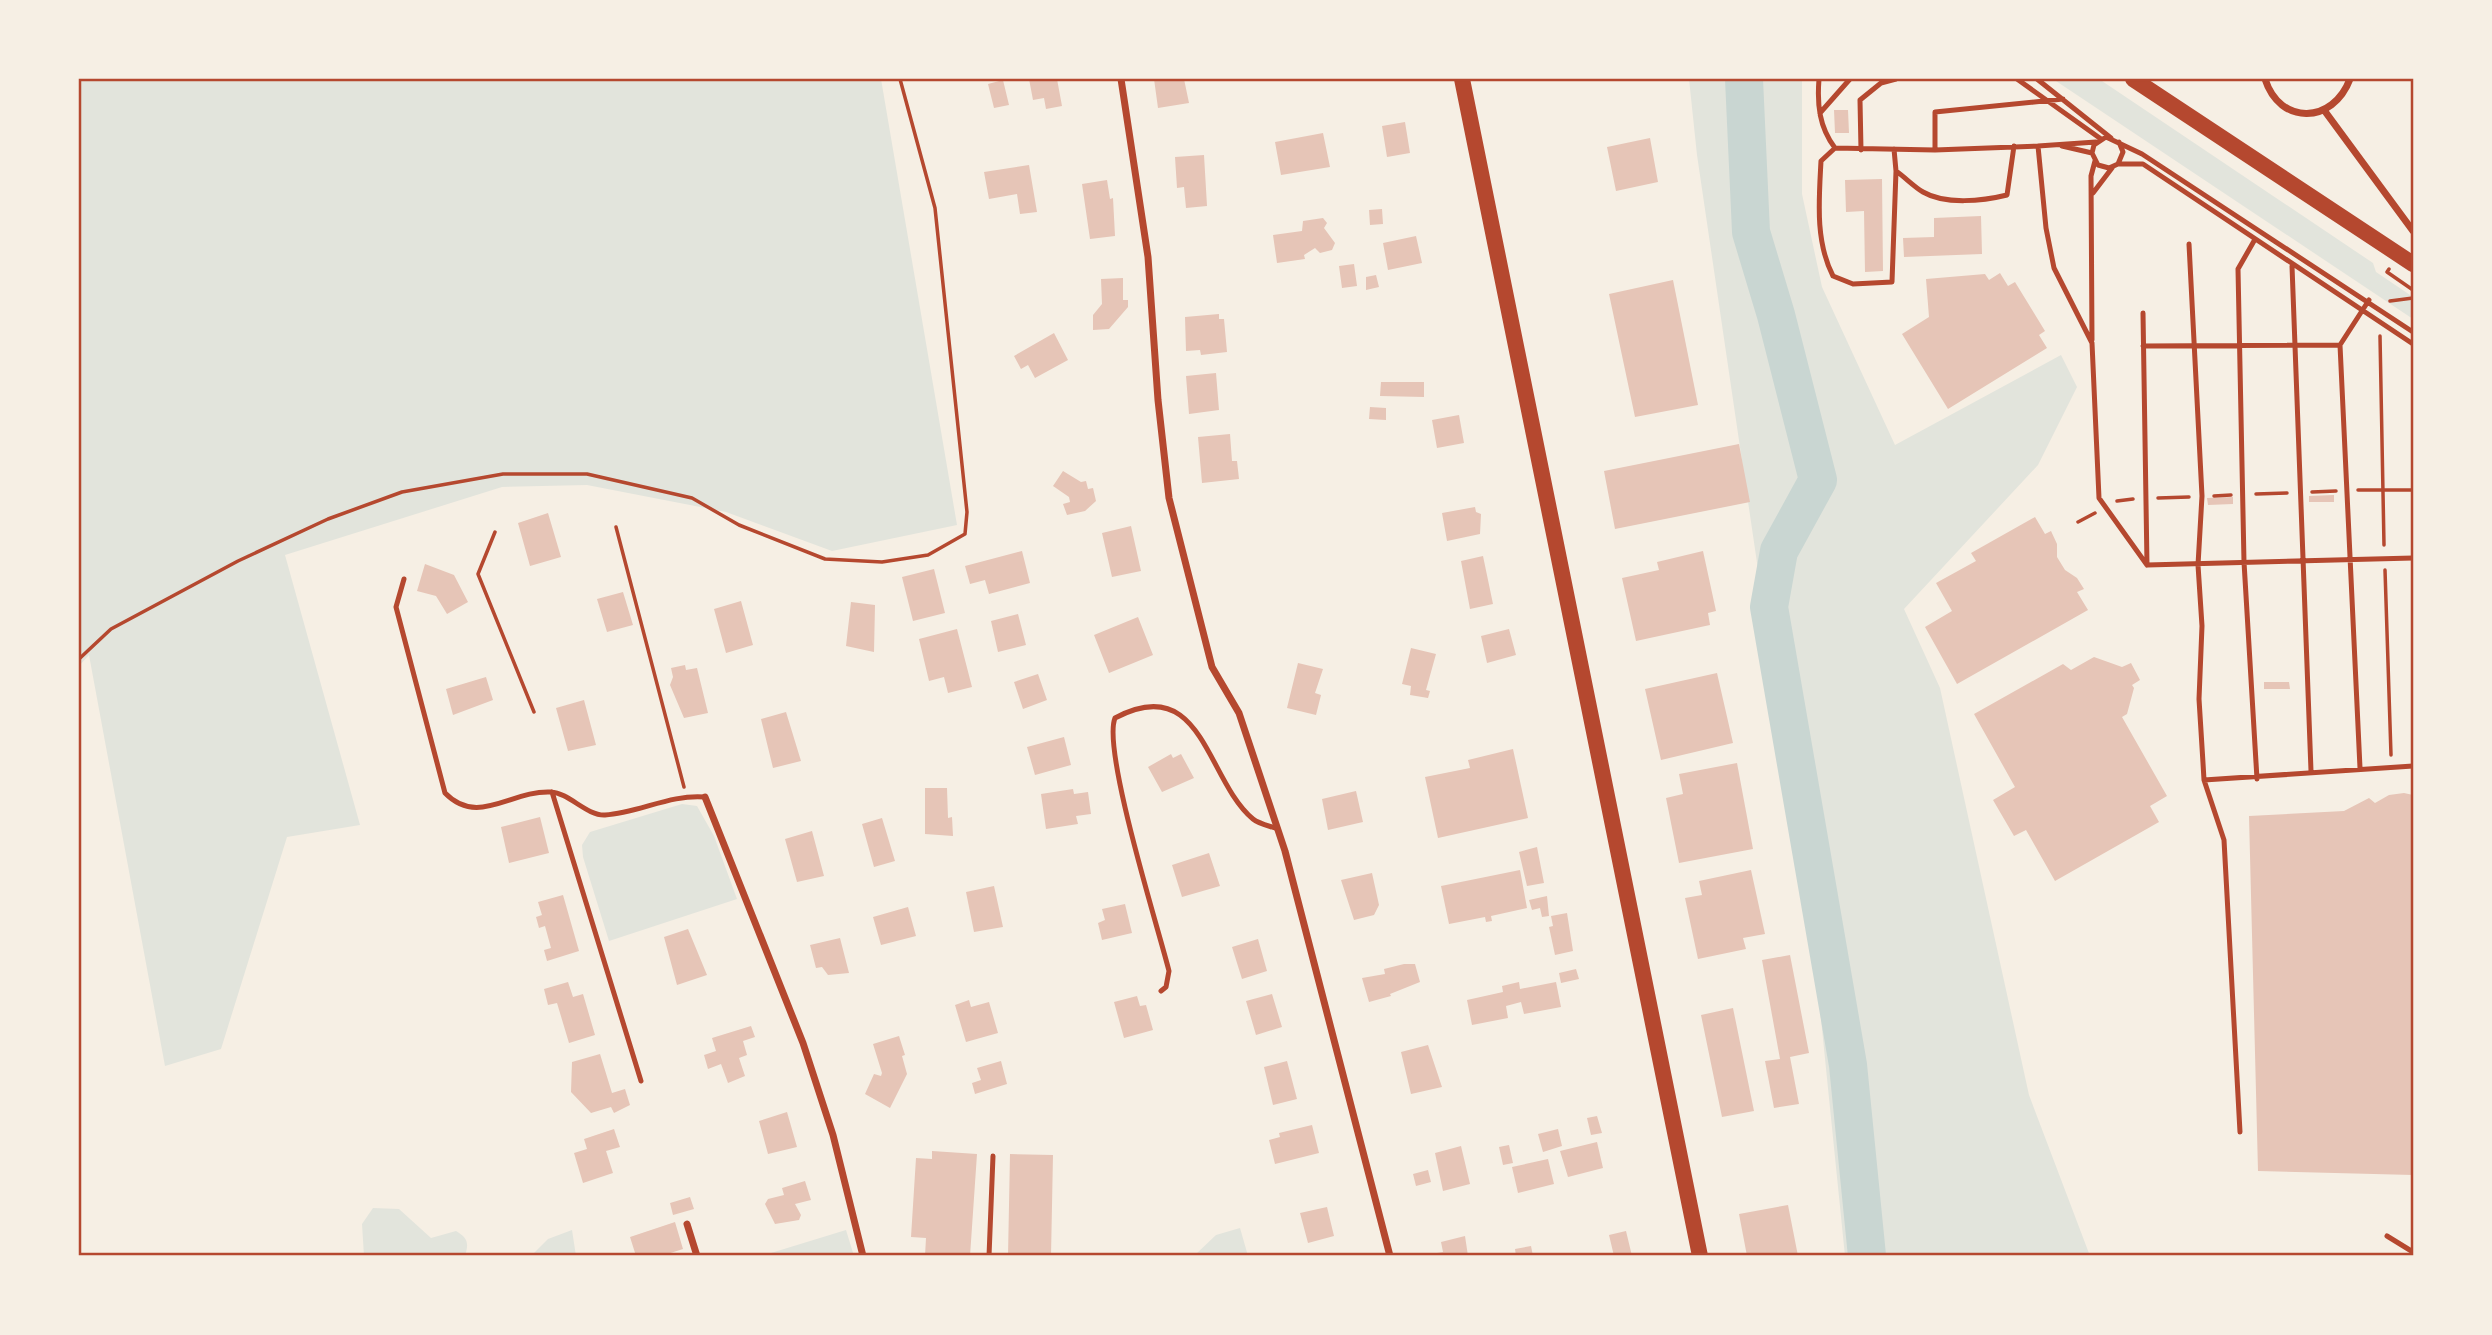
<svg xmlns="http://www.w3.org/2000/svg" width="2492" height="1335" font-family="'Roboto Condensed',sans-serif">
<rect width="100%" height="100%" fill="#f6efe4"/>
<path fill="#e2e4dc" d="M79 79H881L957 525 832 551 726 512 587 485 502 487 285 555 360 825 287 837 221 1049 165 1066 89 655 79 666Z
M1689 79H1802V194L1822 287 1895 445 2061 355 2077 387 2038 465 1904 609 1940 688 2029 1095 2090 1256H1845L1814 950 1697 155Z
M2053 79H2099L2373 263 2376 272 2413 297V319Z
M682 804 697 806 714 836 737 899 609 941 583 857 582 845 590 832Z
M373 1208 399 1209 431 1238 456 1231C468 1238 469 1243 465 1256H364L362 1224Z
M1240 1228 1248 1256H1185L1196 1254 1216 1235Z
M572 1230 576 1256H531L548 1239Z
M846 1230 854 1256H761Z"/>
<g fill="none" stroke-linecap="round" stroke-linejoin="round">
<path stroke="#c9d6d2" stroke-width="38" d="M1744 79 1751 232 1776 315 1818 480 1779 551 1769 607 1848 1065 1867 1256"/>
</g>
<path fill="#e6c5b7" d="M1029 79H1057L1062 106 1046 109 1044 98 1033 100Z
M1154 79H1184L1189 103 1158 108Z
M1003 80 1009 105 994 108 988 84Z
M1834 110H1848L1849 133H1835Z
M1405 122 1410 153 1387 157 1382 126Z
M1323 133 1330 167 1281 175 1275 142Z
M1650 138 1658 182 1616 191 1607 147Z
M1204 155 1207 206 1186 208 1184 187 1177 188 1175 157Z
M1029 165 1037 212 1020 214 1017 194 989 199 984 172Z
M1882 179 1883 271 1865 272 1864 211 1846 212 1845 180Z
M1107 180 1110 199 1113 198 1115 236 1090 239 1082 184Z
M1382 209 1383 224 1370 225 1369 210Z
M1981 216 1982 254 1904 257 1903 238 1934 237V218Z
M1323 218 1327 223 1324 228 1335 243 1332 250 1320 253 1315 248 1304 255 1305 259 1277 263 1273 235 1302 231 1303 221Z
M1416 236 1422 263 1388 270 1383 243Z
M1354 264 1357 286 1342 288 1339 266Z
M2000 273 2008 286 2015 282 2045 331 2039 335 2047 348 1948 409 1902 334 1929 317 1926 279 1985 274 1989 280Z
M1376 275 1379 287 1366 290V277Z
M1123 278V300H1128V307L1109 329 1093 330V315L1102 304 1101 279Z
M1673 280 1698 405 1635 417 1609 294Z
M1219 314V319H1224L1227 352 1201 355 1200 350 1186 351 1185 317Z
M1054 333 1068 360 1035 378 1028 365 1021 369 1014 356Z
M1216 373 1219 410 1189 414 1186 376Z
M1381 382H1424V397L1380 396Z
M1370 407 1386 408V420L1369 419Z
M1459 415 1464 443 1437 448 1432 420Z
M1230 434 1232 461H1237L1239 479 1202 483 1198 437Z
M1739 444 1750 502 1615 529 1604 471Z
M1063 471 1081 482 1086 481 1088 489 1093 488 1096 501 1085 511 1067 515 1063 504 1070 502 1069 497 1053 486Z
M2334 495V502H2309V496Z
M2233 497V504L2208 505 2207 498Z
M1475 507 1476 512 1481 514 1480 534 1447 541 1442 513Z
M548 513 561 557 530 566 518 523Z
M2035 517 2045 534 2051 531 2057 544V557L2065 570 2077 578 2084 589 2077 592 2088 610 1957 684 1925 627 1952 611 1936 583 1976 561 1971 553Z
M1131 526 1141 571 1112 577 1102 533Z
M1022 551 1030 583 989 594 985 580 970 584 965 566Z
M1703 551 1716 611 1708 613 1710 625 1636 641 1622 578 1659 570 1657 562Z
M1483 556 1493 604 1470 609 1461 561Z
M425 564 454 575 468 602 447 614 436 596 417 591Z
M934 569 945 613 913 621 902 577Z
M623 592 633 625 607 632 597 599Z
M741 601 753 645 726 653 714 609Z
M851 602 875 605 874 652 846 646Z
M1018 614 1026 645 998 652 991 621Z
M1138 617 1153 655 1109 673 1094 635Z
M957 629 972 687 948 693 944 677 929 681 919 639Z
M1509 629 1516 655 1487 663 1481 636Z
M1411 648 1436 654 1426 690 1430 691 1428 698 1410 695 1411 686 1402 684Z
M2094 657 2122 667 2131 663 2140 680 2132 685 2134 688 2127 714 2122 717 2167 796 2150 806 2159 822 2055 881 2026 830 2014 836 1993 800 2015 787 1974 714 2063 664 2071 670Z
M1298 663 1323 669 1315 693 1321 695 1316 715 1287 708Z
M685 665 686 670 697 668 708 713 684 718 670 685 673 677 671 668Z
M1717 673 1733 743 1661 760 1645 689Z
M1038 674 1047 700 1023 709 1014 682Z
M486 677 493 700 453 715 446 689Z
M2264 682H2289L2290 689H2264Z
M584 700 596 745 568 751 556 708Z
M786 712 801 761 773 768 761 719Z
M1064 737 1071 765 1035 775 1027 747Z
M1513 749 1528 818 1438 838 1425 777 1470 768 1468 760Z
M1171 754 1173 758 1181 754 1194 778 1162 792 1148 767Z
M1737 763 1753 849 1679 863 1666 798 1683 794 1679 774Z
M925 788H947L948 818 952 817 953 836 925 834Z
M1073 789 1074 794 1088 792 1091 814 1076 816 1078 824 1046 829 1041 794Z
M1356 791 1363 822 1328 830 1322 799Z
M2404 793 2413 795V1175L2258 1171 2249 816 2344 811 2369 798 2375 803 2389 795Z
M540 817 549 853 509 863 501 827Z
M882 818 895 861 874 867 862 824Z
M812 831 824 876 797 882 785 839Z
M1537 847 1544 883 1527 886 1519 852Z
M1209 853 1220 886 1182 897 1172 865Z
M1520 870 1527 908 1491 916 1492 921 1486 922 1485 917 1449 924 1441 886Z
M1751 870 1765 934 1743 938 1746 949 1698 959 1685 898 1702 895 1699 881Z
M1372 873 1379 905 1374 915 1354 920 1341 880Z
M994 886 1003 927 974 932 966 892Z
M563 895 579 951 547 961 544 950 551 948 545 926 539 928 536 917 542 915 538 902Z
M1547 896 1549 916 1542 917 1540 908 1532 910 1529 900Z
M1125 904 1132 933 1102 940 1098 923 1105 920 1102 909Z
M908 907 916 936 881 945 873 917Z
M1567 913 1573 951 1555 955 1549 927 1553 926 1551 916Z
M688 929 707 975 677 985 664 937Z
M840 938 849 973 828 975 822 967 816 968 810 945Z
M1258 939 1267 971 1242 979 1232 947Z
M1790 955 1809 1053 1790 1057 1799 1104 1774 1108 1765 1061 1780 1059 1762 960Z
M1404 964H1415L1420 982 1390 994 1391 996 1369 1002 1362 978 1385 974 1384 969Z
M1576 969 1579 979 1561 983 1559 973Z
M568 982 573 997 583 994 595 1035 569 1043 557 1003 548 1005 544 989Z
M1519 982 1520 989 1556 982 1561 1007 1524 1014 1521 1002 1506 1006 1508 1018 1472 1025 1467 1000 1503 992 1502 986Z
M1272 994 1282 1027 1256 1035 1246 1001Z
M1137 996 1140 1006 1146 1005 1153 1030 1124 1038 1114 1002Z
M969 1000 971 1007 989 1002 998 1033 966 1042 955 1005Z
M1733 1008 1754 1111 1722 1117 1701 1015Z
M751 1026 755 1037 743 1041 747 1055 739 1058 745 1076 728 1083 721 1064 708 1069 704 1055 716 1051 712 1038Z
M899 1036 905 1055 902 1056 907 1074 890 1108 865 1094 874 1074 881 1076 882 1073 873 1044Z
M1428 1045 1442 1087 1411 1094 1401 1052Z
M600 1054 612 1093 625 1089 630 1105 614 1113 611 1107 591 1113 571 1092 572 1062Z
M1001 1061 1007 1084 975 1094 972 1083 981 1080 977 1068Z
M1287 1061 1297 1099 1273 1105 1264 1067Z
M787 1112 797 1147 768 1154 759 1121Z
M1597 1116 1602 1133 1591 1135 1587 1118Z
M1312 1125 1319 1153 1275 1164 1269 1140 1280 1137 1279 1133Z
M614 1129 620 1147 606 1151 613 1173 583 1183 574 1153 587 1149 584 1139Z
M1558 1129 1562 1146 1543 1152 1538 1134Z
M1597 1142 1603 1168 1568 1177 1560 1151Z
M1509 1145 1513 1163 1503 1165 1499 1147Z
M1461 1146 1470 1184 1443 1191 1435 1153Z
M932 1151 977 1154 970 1256H925L926 1238 911 1237 916 1158 932 1159Z
M1010 1154 1053 1155 1051 1256H1008Z
M1548 1159 1554 1184 1518 1193 1512 1167Z
M1428 1170 1431 1182 1416 1186 1413 1174Z
M805 1181 811 1200 795 1204 801 1215 799 1220 775 1224 765 1204 768 1199 784 1195 782 1188Z
M690 1197 694 1209 673 1215 670 1203Z
M1788 1205 1798 1256H1747L1739 1214Z
M1327 1207 1334 1236 1308 1243 1300 1213Z
M675 1222 683 1249 661 1256H636L630 1237Z
M1626 1231 1632 1256H1614L1609 1235Z
M1465 1236 1468 1256H1438L1437 1253 1443 1252 1441 1242Z
M1531 1246 1533 1256H1516L1515 1249Z"/>
<g fill="none" stroke-linecap="round" stroke-linejoin="round">
<path stroke="#b5482f" stroke-width="3.5" d="M2389 269 2387 272 2413 290
M2390 301 2413 298
M2380 336 2384 545
M2358 490H2413
M2312 492 2336 491
M2256 494 2287 493
M2214 496 2231 495
M2158 498 2189 497
M2117 501 2133 499
M2078 522 2095 513
M616 527 684 787
M495 532 478 574 534 712
M2385 570 2391 755
M79 659 111 629 238 561 328 519 402 492 503 474H587L692 498 739 525 825 559 882 562 928 555 965 534 967 512 935 208 900 79"/>
<path stroke="#b5482f" stroke-width="5" d="M1819 79C1817 104 1819 127 1835 148L1935 150 2038 146 2046 228 2054 268 2092 343 2099 498 2147 565
M2017 79 2101 139
M2037 79 2111 138
M1820 113 1850 79
M2119 142 2123 152 2118 164 2109 168 2098 165 2092 153 2094 145 2106 137 2142 154 2413 332
M2038 146 2096 142
M2062 146 2092 153
M1835 148 1821 161C1819 200 1815 241 1833 276L1853 284 1892 282 1896 171
M1894 149 1896 171C1906 178 1913 186 1923 192 1945 205 1983 201 2007 195L2014 146
M1861 150 1860 100 1881 83 1896 79
M1935 150V112L2063 99
M2118 164H2143L2413 344
M2093 193 2112 168
M2254 241 2238 269 2244 562 2257 779
M2189 244 2202 496 2198 565 2202 626 2199 699 2203 763 2204 780 2224 840 2240 1132
M2292 266 2311 771
M2143 313 2147 565
M2092 340 2091 176 2095 161
M2143 346 2340 345
M2147 565 2413 558
M404 579 396 607 445 793C478 827 511 790 551 792 569 793 587 816 605 815 639 813 670 794 705 797
M2360 768 2340 345 2369 300
M2204 780 2413 766
M552 792 641 1081
M1161 991 1166 987 1169 971C1158 927 1102 750 1115 718 1203 671 1206 780 1253 819 1259 824 1270 826 1278 829
M2387 1236 2413 1252
M989 1256 993 1156"/>
<path stroke="#b5482f" stroke-width="7" d="M1121 79 1148 257 1158 400 1169 498 1212 667 1239 713 1285 851 1390 1256
M2265 79C2280 126 2333 124 2350 79
M2324 110 2413 231
M705 797 803 1043 833 1135 863 1256
M687 1224 697 1256"/>
<path stroke="#b5482f" stroke-width="16" d="M1462 79 1700 1256
M2133 79 2413 264"/>
</g>
<rect width="2492" height="1335" fill="none" stroke="#f6efe4" stroke-width="161"/>
<rect x="80" y="80" width="2332" height="1174" fill="none" stroke="#b5482f" stroke-width="2.5"/>
</svg>
